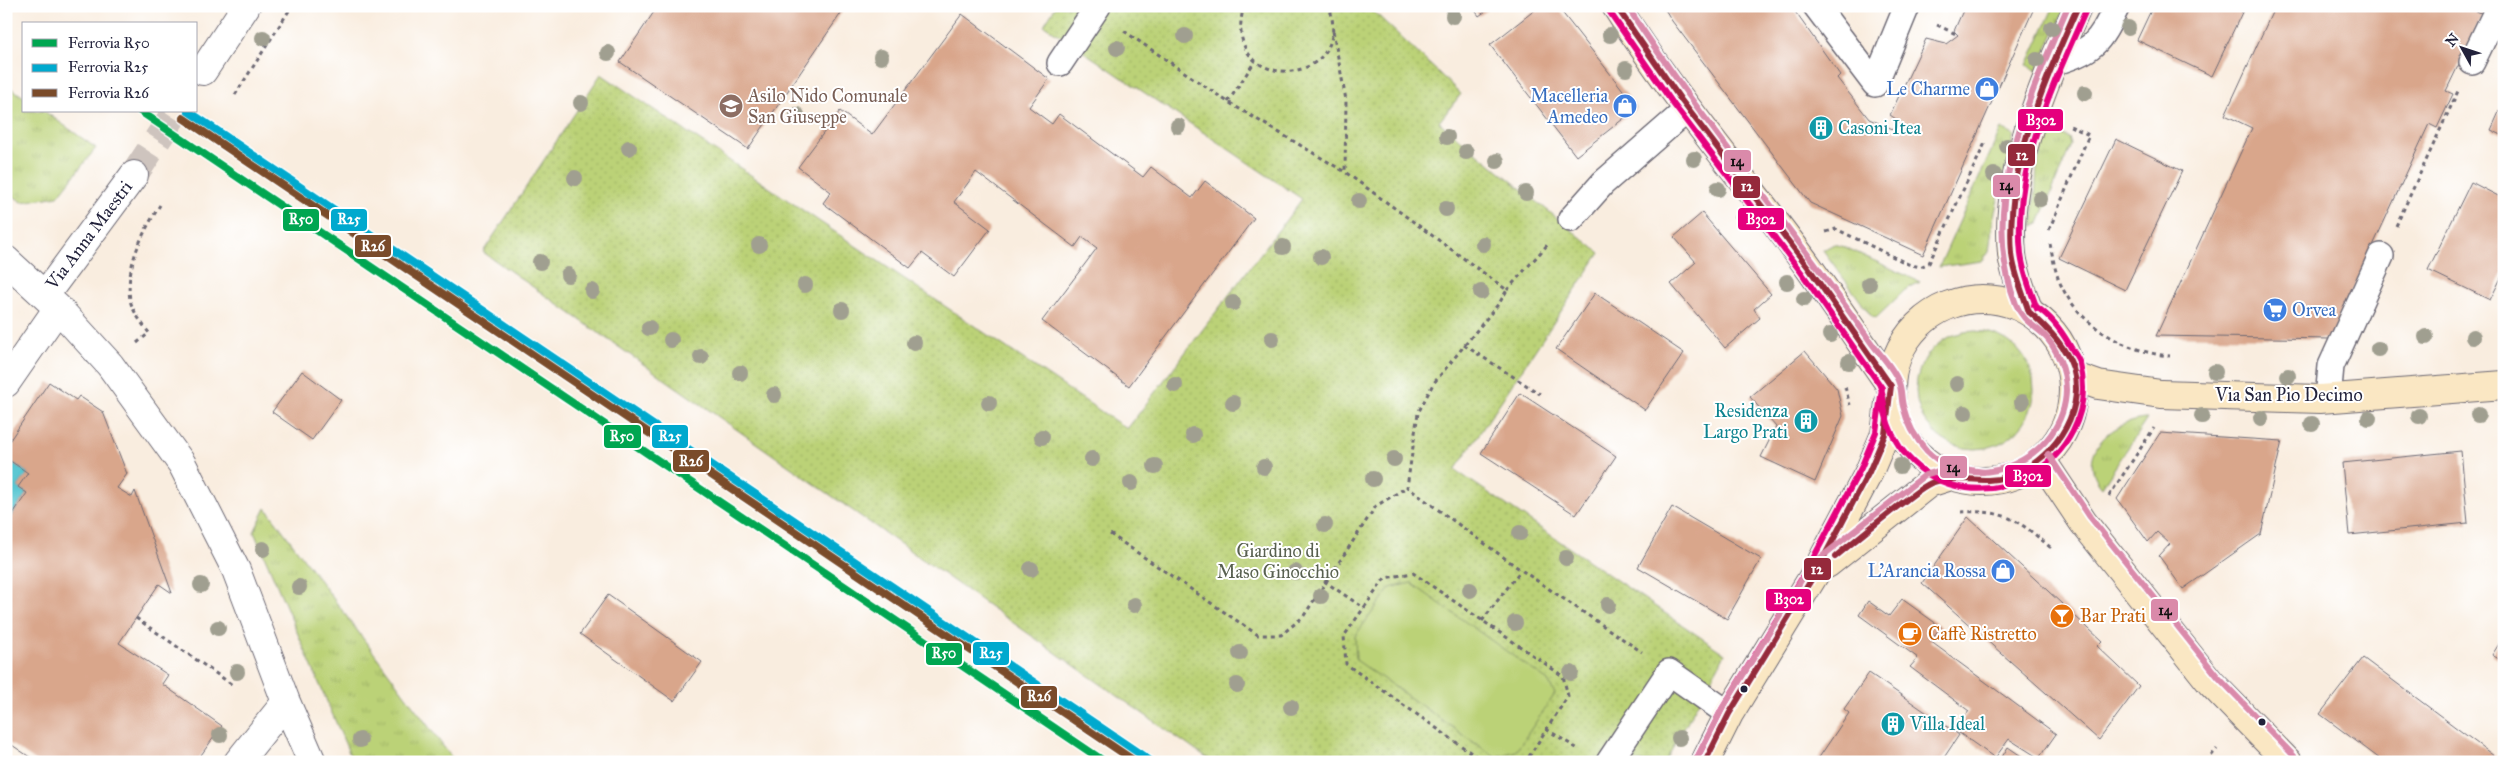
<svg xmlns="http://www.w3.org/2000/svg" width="2510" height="768" font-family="'IM FELL Great Primer',serif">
<defs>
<pattern id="grass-tufts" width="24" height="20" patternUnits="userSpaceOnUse" patternTransform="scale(1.25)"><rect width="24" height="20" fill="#bbd277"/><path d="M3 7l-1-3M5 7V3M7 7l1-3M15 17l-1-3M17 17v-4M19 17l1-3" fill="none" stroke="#a0b468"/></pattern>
<pattern id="park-dots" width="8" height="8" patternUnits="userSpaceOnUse" patternTransform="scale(1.25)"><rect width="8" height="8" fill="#bbd277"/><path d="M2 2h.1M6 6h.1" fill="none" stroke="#a0b468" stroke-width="1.8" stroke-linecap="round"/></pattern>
<pattern id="water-ripples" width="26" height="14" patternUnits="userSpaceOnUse" patternTransform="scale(1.25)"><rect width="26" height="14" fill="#59c6d1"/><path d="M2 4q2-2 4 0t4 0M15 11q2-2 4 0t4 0" fill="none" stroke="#49a0ab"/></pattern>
</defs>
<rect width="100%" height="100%" fill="#fff"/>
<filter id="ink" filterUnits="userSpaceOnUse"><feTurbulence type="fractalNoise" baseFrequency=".02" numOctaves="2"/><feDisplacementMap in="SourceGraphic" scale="10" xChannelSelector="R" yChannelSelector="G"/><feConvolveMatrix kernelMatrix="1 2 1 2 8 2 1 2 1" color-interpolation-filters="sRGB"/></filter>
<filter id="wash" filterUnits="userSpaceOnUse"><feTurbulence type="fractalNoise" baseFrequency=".0096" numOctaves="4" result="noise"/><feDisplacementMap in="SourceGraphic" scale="20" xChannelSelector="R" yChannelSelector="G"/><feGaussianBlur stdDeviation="1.12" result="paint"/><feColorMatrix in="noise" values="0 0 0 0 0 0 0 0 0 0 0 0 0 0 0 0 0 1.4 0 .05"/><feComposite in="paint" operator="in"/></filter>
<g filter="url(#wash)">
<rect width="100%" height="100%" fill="#f9eddf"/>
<path fill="url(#grass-tufts)" stroke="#6e7a59" d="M2054 6H2066L2037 71 2027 65Z
M6 85 24 97V111H44L96 148 58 196 22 202 6 191Z
M2047 127 2069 138 2071 145 2039 223 2033 226 2037 168Z
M2001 129 2014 135 1993 220 1989 252 1982 261 1939 267Z
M1834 244 1845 247 1920 282 1905 290 1876 318 1872 317 1823 250Z
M1916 390a59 59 0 1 1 118 0a59 59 0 1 1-118 0Z
M2147 419 2102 487C2074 455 2112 420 2147 419Z
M266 508 455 762H353L254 532Z"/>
<path fill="url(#park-dots)" stroke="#6e7a59" d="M1056 6H1368L1461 94 1439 122 1600 253 1455 470 1725 654 1665 762H1212L483 252 601 74 1127 429 1302 199 1044 25Z"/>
<path fill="#bbd277" stroke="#6e7a59" d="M1411 583 1548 681 1555 694 1516 751 1495 757 1356 660 1355 636 1390 588Z"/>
<path fill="url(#water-ripples)" stroke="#3e7486" d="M8 459 28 473 18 487 27 493 6 524Z"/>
<g id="blocks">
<path fill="#d9a68b" d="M658 6H846L748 149 620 62Z
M1472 6H1493L1479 16Z
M1540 6H1557L1637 108 1576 156 1490 45Z
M1663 6H1791L1840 75 1837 78 1869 119 1900 132 1902 123 1890 115 1926 39 1946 44 1958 35 1954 31 1965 6H2035L1923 255 1810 203 1672 21Z
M2153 6H2245L2212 76 2137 40Z
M2275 6H2466L2483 14 2446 91 2453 94 2437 128 2429 124 2330 339 2156 336 2252 128 2225 115Z
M962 14 1049 79 1029 107 1052 124 1059 114 1143 177 1151 167 1192 198 1205 181 1254 218 1129 386 1042 321 1097 248 1082 237 1075 247 976 172 954 202 990 229 954 277 922 253 910 268 823 203 831 192 798 167 840 111 872 135Z
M2504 101V136L2491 130Z
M2116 139 2182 171 2125 290 2059 258Z
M2471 182 2504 199V272L2490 300 2428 270Z
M1702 213 1771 294 1754 309 1760 318 1725 348 1671 284 1696 262 1674 237Z
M1595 293 1684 353 1645 410 1556 349Z
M1805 351 1837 389 1843 416 1815 482 1761 457 1776 427 1750 397Z
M302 371 341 400 312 440 272 412Z
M49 382 76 400 79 396 103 412 127 474 117 488 132 497 135 491 172 593 159 584 119 643 168 675 162 684 222 726 196 762H37L6 741V524L27 493 18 487 28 473 6 458V446Z
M1520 393 1616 456 1576 515 1481 453Z
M2160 433 2282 441 2261 534 2183 589 2159 556 2170 544 2157 532 2148 542 2117 499Z
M2461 451 2468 523 2349 535 2342 463Z
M1672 507 1761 559 1727 619 1638 567Z
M1968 517 2102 641 2097 646 2139 686 2099 740 1922 583Z
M608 595 702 662 674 701 580 634Z
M1902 599 1941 627 1930 641 2056 734 2039 758 2009 739 1995 758 1955 730 1969 711 1910 667 1918 658 1859 615 1868 601 1889 616Z
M2504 636V662L2492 655Z
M2363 658 2502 762H2384L2320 714Z
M1869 673 1959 735 1941 762H1816L1849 713 1844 709Z
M2008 747 2030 762H1999Z"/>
</g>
</g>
<g filter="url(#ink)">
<use href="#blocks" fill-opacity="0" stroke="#6d6974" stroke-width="1"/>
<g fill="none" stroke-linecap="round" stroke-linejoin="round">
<path stroke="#cec4be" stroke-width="28" stroke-dasharray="28 14" stroke-linecap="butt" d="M134 175 176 111"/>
<defs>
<path id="lane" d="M1816 6 1875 84 1907 6
M2472 62 2499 6
M1060 63 1098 6
M2053 63C2094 50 2098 45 2117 6
M1571 219 1603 183 1688 109
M2328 399 2331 366 2381 256
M1609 762 1669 672 1729 714"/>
<path id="street" d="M203 71 246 6
M6 260 58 308 110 365 182 464 236 570 286 702 312 762
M45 295 134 175
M6 383 58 308
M238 762 286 702"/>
<path id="secondary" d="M1616 6C1670 92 1736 169 1796 250 1829 294 1859 341 1891 386
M1891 390a91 91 0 1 1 182 0a91 91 0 1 1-182 0Z
M2029 312C2023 294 2014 273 2012 254 2004 170 2045 81 2078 6
M2075 377 2098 385 2161 394 2320 399 2504 385
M2041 459 2083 522 2211 683 2288 762
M1827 564 1929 483 1951 476
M1705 762 1729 714 1816 572 1869 472 1885 434 1889 403"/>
</defs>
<use href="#lane" stroke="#6d6974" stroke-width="28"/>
<use href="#street" stroke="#6d6974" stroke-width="30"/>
<use href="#secondary" stroke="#6d6974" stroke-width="30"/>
<path stroke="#6d6974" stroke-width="3" stroke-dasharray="4 4" stroke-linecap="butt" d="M1244 6C1218 96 1357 90 1329 6
M1937 25 1958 35
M1124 31 1228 102 1345 172
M1333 31 1346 100 1345 172 1507 290 1500 302 1433 384 1418 413 1407 487 1521 570 1642 652
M235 95 292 6
M1228 102 1255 61
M2396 226 2458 91
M2049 230 2089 135 2068 125
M1826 232 1836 229 1908 264 1920 267 1929 263 1986 141
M2050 244C2053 257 2055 273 2061 285 2080 326 2126 352 2170 356
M1507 290 1548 244
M137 343 149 333C142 323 133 312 130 300 125 266 143 232 160 205
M1464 345 1540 394
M1845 387 1850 405
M2109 496 2154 428
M1961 512C2005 510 2017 519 2050 547L2053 544
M1110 534 1258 635H1281L1303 617 1376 506 1407 487
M1324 581 1364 608
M136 618 234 686
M1482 621 1521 570
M1546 729 1578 749
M1484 762 1346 664 1344 636 1385 578 1413 573 1563 676 1568 696 1528 758 1508 762
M2206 762 2217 749"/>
<use href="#lane" stroke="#fff" stroke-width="25"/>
<use href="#street" stroke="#fff" stroke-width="28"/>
<use href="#secondary" stroke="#fae7c3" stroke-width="28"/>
<defs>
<path id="bus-1" d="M1616 6 1681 100 1808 267 1891 386 1885 434 1869 472 1816 572 1729 714 1705 762
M2029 312C2023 293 2014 274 2012 254 2005 167 2044 84 2078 6
M1835 557C1858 538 1882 518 1906 500 1914 494 1922 487 1931 483 1955 473 1981 485 2006 477 2050 464 2087 415 2073 368 2065 345 2047 327 2029 312"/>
<path id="bus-2" d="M1609 11 1674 105 1801 272 1882 388 1876 432 1861 468 1808 568 1722 709 1697 758
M2037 309C2031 291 2023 273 2021 254 2012 169 2053 85 2086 10
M1880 386C1884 394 1883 403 1885 412 1888 427 1896 444 1907 456 1976 533 2104 463 2080 364 2078 357 2072 350 2069 344 2059 327 2050 316 2034 305"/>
<path id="bus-3" d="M1627 6C1702 122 1792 227 1870 341 1879 354 1894 368 1899 383 1902 390 1901 399 1903 406 1907 423 1915 438 1927 451 1976 500 2065 457 2066 390 2066 371 2057 347 2042 333 2030 323 2022 319 2016 304 1977 206 2030 96 2068 6
M2048 454 2090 517 2218 677 2294 756
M1697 758 1722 709 1810 566 1925 475 1950 467 1984 472"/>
</defs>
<use href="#bus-1" stroke="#fff" stroke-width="10"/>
<use href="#bus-2" stroke="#fff" stroke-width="10"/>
<use href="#bus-3" stroke="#fff" stroke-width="10"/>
<use href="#bus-1" stroke="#95293b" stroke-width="6"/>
<use href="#bus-2" stroke="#e5007d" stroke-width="6"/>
<use href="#bus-3" stroke="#da8aaa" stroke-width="6"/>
<defs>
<path id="rail-1" d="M140 111 1105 762"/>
<path id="rail-2" d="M188 111 1152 762"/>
<path id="rail-3" d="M183 118 1136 762"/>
</defs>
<use href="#rail-1" stroke="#fff" stroke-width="11"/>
<use href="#rail-2" stroke="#fff" stroke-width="11"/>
<use href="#rail-3" stroke="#fff" stroke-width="11"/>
<use href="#rail-1" stroke="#00a651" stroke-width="8"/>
<use href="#rail-2" stroke="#00a9ce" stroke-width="8"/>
<use href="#rail-3" stroke="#7a4b2a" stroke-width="8"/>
</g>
<g fill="#a09f90">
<circle cx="1453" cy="16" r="8"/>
<circle cx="2052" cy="28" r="8"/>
<circle cx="2128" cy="28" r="8"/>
<circle cx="1610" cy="35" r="8"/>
<circle cx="1185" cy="36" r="8"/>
<circle cx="263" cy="38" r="8"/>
<circle cx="1117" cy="48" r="8"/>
<circle cx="608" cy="53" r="8"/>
<circle cx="881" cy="57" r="8"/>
<circle cx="2037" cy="60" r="8"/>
<circle cx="1626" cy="69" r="8"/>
<circle cx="2085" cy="93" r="8"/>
<circle cx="581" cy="103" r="8"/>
<circle cx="797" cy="115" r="8"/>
<circle cx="1178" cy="126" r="8"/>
<circle cx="1447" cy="137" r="8"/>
<circle cx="2007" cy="146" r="8"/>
<circle cx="629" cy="148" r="8"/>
<circle cx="1466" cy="152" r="8"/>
<circle cx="1694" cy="159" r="8"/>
<circle cx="1497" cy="161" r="8"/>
<circle cx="1994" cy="175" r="8"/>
<circle cx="575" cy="178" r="8"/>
<circle cx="1718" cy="189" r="8"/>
<circle cx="1526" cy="193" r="8"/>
<circle cx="2040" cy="199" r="8"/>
<circle cx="1359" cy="201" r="8"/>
<circle cx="1446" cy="209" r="8"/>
<circle cx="1742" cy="219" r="8"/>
<circle cx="1483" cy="244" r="8"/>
<circle cx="759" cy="245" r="8"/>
<circle cx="1283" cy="247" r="8"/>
<circle cx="1321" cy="257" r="8"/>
<circle cx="540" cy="262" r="8"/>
<circle cx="568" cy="275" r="8"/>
<circle cx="1787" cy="282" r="8"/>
<circle cx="1869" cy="284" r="8"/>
<circle cx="805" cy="285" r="8"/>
<circle cx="592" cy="291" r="8"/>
<circle cx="1481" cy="292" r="8"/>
<circle cx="1804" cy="299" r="8"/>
<circle cx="1233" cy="303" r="8"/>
<circle cx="842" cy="310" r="8"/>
<circle cx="649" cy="328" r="8"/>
<circle cx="1830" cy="335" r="8"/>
<circle cx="2426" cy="337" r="8"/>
<circle cx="2473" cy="337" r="8"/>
<circle cx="1272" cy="339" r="8"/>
<circle cx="671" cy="340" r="8"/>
<circle cx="914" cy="343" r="8"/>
<circle cx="2378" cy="349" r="8"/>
<circle cx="701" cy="357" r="8"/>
<circle cx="1849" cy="362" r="8"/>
<circle cx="2215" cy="372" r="8"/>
<circle cx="740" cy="373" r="8"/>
<circle cx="2288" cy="376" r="8"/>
<circle cx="1957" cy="384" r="8"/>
<circle cx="1175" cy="385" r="8"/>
<circle cx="774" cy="395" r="8"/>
<circle cx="2022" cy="402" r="8"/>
<circle cx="989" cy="403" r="8"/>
<circle cx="1233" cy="403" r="8"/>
<circle cx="1965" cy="413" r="8"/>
<circle cx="2478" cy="415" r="8"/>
<circle cx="2202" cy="416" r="8"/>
<circle cx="2419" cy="416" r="8"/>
<circle cx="2261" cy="418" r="8"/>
<circle cx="2369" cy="418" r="8"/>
<circle cx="2312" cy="424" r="8"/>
<circle cx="1193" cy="435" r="8"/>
<circle cx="1042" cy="437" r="8"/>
<circle cx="1092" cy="459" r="8"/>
<circle cx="1394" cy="459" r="8"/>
<circle cx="1155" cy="466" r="8"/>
<circle cx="1900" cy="466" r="8"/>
<circle cx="1264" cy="467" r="8"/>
<circle cx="1373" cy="479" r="8"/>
<circle cx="1131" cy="483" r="8"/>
<circle cx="1325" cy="525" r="8"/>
<circle cx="1520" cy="533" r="8"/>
<circle cx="263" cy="549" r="8"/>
<circle cx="1566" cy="558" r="8"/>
<circle cx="1031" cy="569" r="8"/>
<circle cx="1295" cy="572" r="8"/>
<circle cx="201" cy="585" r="8"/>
<circle cx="299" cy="587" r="8"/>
<circle cx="1470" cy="590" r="8"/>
<circle cx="1321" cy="596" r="8"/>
<circle cx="1134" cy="605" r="8"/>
<circle cx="1608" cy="605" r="8"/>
<circle cx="1515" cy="623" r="8"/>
<circle cx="218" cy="628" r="8"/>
<circle cx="1240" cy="653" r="8"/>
<circle cx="237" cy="672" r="8"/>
<circle cx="1571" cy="673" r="8"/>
<circle cx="1237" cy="685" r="8"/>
<circle cx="1291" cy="707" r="8"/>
<circle cx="220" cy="735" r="8"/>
<circle cx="1679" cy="738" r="8"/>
<circle cx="360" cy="740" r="8"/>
</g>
</g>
<defs>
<symbol id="shop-disc" viewBox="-11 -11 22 22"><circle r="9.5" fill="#3f7fe0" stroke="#fff"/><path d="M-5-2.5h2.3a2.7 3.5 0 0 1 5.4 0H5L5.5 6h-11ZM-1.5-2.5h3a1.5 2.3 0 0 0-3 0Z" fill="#fff"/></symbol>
<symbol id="school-disc" viewBox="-11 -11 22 22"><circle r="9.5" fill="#8d6e63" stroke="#fff"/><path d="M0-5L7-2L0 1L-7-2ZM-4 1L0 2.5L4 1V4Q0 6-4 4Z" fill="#fff"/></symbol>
<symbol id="building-disc" viewBox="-11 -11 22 22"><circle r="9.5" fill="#0f9aa8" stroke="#fff"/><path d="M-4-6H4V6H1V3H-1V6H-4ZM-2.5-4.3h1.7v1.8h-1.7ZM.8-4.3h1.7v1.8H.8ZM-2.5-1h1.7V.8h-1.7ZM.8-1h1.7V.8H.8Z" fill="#fff"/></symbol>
<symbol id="supermarket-disc" viewBox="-11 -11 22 22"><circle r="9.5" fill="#3f7fe0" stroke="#fff"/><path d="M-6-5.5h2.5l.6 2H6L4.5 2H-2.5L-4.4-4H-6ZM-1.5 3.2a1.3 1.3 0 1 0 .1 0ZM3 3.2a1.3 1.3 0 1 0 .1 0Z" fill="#fff"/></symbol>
<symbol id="bar-disc" viewBox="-11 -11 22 22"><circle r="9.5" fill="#e8710a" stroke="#fff"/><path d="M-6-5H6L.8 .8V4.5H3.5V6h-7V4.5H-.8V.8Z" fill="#fff"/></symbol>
<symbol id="cafe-disc" viewBox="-11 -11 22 22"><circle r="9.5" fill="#e8710a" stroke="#fff"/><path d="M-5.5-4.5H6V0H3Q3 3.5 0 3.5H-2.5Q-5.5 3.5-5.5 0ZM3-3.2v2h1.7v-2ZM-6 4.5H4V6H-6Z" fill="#fff"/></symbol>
</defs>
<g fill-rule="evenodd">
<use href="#shop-disc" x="1973" y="75" width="28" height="28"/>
<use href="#school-disc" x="717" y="92" width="28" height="28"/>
<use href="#shop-disc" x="1611" y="92" width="28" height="28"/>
<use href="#building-disc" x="1807" y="114" width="28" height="28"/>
<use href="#supermarket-disc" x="2261" y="296" width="28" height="28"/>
<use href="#building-disc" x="1792" y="407" width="28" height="28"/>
<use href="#shop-disc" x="1989" y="557" width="28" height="28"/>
<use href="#bar-disc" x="2048" y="602" width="28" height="28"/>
<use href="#cafe-disc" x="1896" y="620" width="28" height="28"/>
<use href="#building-disc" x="1879" y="710" width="28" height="28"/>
</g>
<g fill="#22223b" stroke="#fff" stroke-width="2">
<circle cx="1744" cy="689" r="4.5"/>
<circle cx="2262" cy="722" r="4.5"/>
</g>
<g text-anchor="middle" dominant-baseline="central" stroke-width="4" stroke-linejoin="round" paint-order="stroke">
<g font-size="18" fill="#366cbe" stroke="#fff" text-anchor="end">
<text x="1970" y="89">Le Charme</text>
<text x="1608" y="96">Macelleria<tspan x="1608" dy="21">Amedeo</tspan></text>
<text x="2292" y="310" text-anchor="start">Orvea</text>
<text x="1986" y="571">L'Arancia Rossa</text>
</g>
<g font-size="18" fill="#785e54" stroke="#fff" text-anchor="start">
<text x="748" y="96">Asilo Nido Comunale<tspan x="748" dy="21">San Giuseppe</tspan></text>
</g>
<g font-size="18" fill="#0d838f" stroke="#fff" text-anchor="start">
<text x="1838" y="128">Casoni Itea</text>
<text x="1788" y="411" text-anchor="end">Residenza<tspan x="1788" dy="21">Largo Prati</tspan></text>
<text x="1910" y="724">Villa Ideal</text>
</g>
<g font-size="18" fill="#22223b" stroke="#fff">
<text transform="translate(89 235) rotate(-53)">Via Anna Maestri</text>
<text x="2289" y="395">Via San Pio Decimo</text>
</g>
<g font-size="18" fill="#586050" stroke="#fff">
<text x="1278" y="551">Giardino di<tspan x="1278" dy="21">Maso Ginocchio</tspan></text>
</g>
<g font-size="18" fill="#c56008" stroke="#fff" text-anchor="start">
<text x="2080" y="616">Bar Prati</text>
<text x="1928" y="634">Caffè Ristretto</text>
</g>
</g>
<g stroke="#fff" stroke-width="2">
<rect x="2017" y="108" width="47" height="24" rx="5" fill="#e5007d"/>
<rect x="2007" y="143" width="29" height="24" rx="5" fill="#95293b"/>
<rect x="1723" y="149" width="29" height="24" rx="5" fill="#da8aaa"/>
<rect x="1992" y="174" width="29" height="24" rx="5" fill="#da8aaa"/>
<rect x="1732" y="175" width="29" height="24" rx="5" fill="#95293b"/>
<rect x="1737" y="207" width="48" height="24" rx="5" fill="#e5007d"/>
<rect x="282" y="208" width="38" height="24" rx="5" fill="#00a651"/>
<rect x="330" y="208" width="38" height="24" rx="5" fill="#00a9ce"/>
<rect x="354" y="234" width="38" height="24" rx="5" fill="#7a4b2a"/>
<rect x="603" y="424" width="39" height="25" rx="5" fill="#00a651"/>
<rect x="651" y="424" width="38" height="25" rx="5" fill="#00a9ce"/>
<rect x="672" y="449" width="38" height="24" rx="5" fill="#7a4b2a"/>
<rect x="1939" y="455" width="29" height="24" rx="5" fill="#da8aaa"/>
<rect x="2004" y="464" width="48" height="24" rx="5" fill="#e5007d"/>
<rect x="1803" y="557" width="29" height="24" rx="5" fill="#95293b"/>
<rect x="1765" y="588" width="47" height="24" rx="5" fill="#e5007d"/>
<rect x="2150" y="598" width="29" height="24" rx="5" fill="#da8aaa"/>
<rect x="972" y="641" width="38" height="25" rx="5" fill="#00a9ce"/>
<rect x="925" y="642" width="38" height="24" rx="5" fill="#00a651"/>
<rect x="1020" y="685" width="38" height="24" rx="5" fill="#7a4b2a"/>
</g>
<g font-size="14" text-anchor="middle" font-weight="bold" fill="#fff">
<text x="2041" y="125">B302</text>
<text x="2022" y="160">12</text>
<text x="1747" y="191">12</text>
<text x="1761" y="224">B302</text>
<text x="301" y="224">R50</text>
<text x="349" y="224">R25</text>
<text x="373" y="251">R26</text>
<text x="622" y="441">R50</text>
<text x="670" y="441">R25</text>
<text x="691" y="466">R26</text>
<text x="2028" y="481">B302</text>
<text x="1817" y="574">12</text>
<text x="1789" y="604">B302</text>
<text x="991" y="658">R25</text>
<text x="944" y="658">R50</text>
<text x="1039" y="701">R26</text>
</g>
<g font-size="14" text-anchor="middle" font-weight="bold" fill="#111">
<text x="1737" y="166">14</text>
<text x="2006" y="190">14</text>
<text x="1953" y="472">14</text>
<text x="2165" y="615">14</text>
</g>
<rect width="2510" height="768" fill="none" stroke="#fff" stroke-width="25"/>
<rect x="22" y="22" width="175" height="90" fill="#ffffff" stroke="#a7a7b1"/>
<rect x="32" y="39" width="25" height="8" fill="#00a651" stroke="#a7a7b1"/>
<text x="68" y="48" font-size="15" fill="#22223b">Ferrovia R50</text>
<rect x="32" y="64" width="25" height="8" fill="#00a9ce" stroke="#a7a7b1"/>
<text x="68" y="72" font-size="15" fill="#22223b">Ferrovia R25</text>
<rect x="32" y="89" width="25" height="8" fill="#7a4b2a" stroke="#a7a7b1"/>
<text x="68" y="98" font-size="15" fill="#22223b">Ferrovia R26</text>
<g transform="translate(2462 48) rotate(310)" stroke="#ffffff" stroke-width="4" paint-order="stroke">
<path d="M0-4L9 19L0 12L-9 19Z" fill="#22223b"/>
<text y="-8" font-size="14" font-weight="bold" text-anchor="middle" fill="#22223b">N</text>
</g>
</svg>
